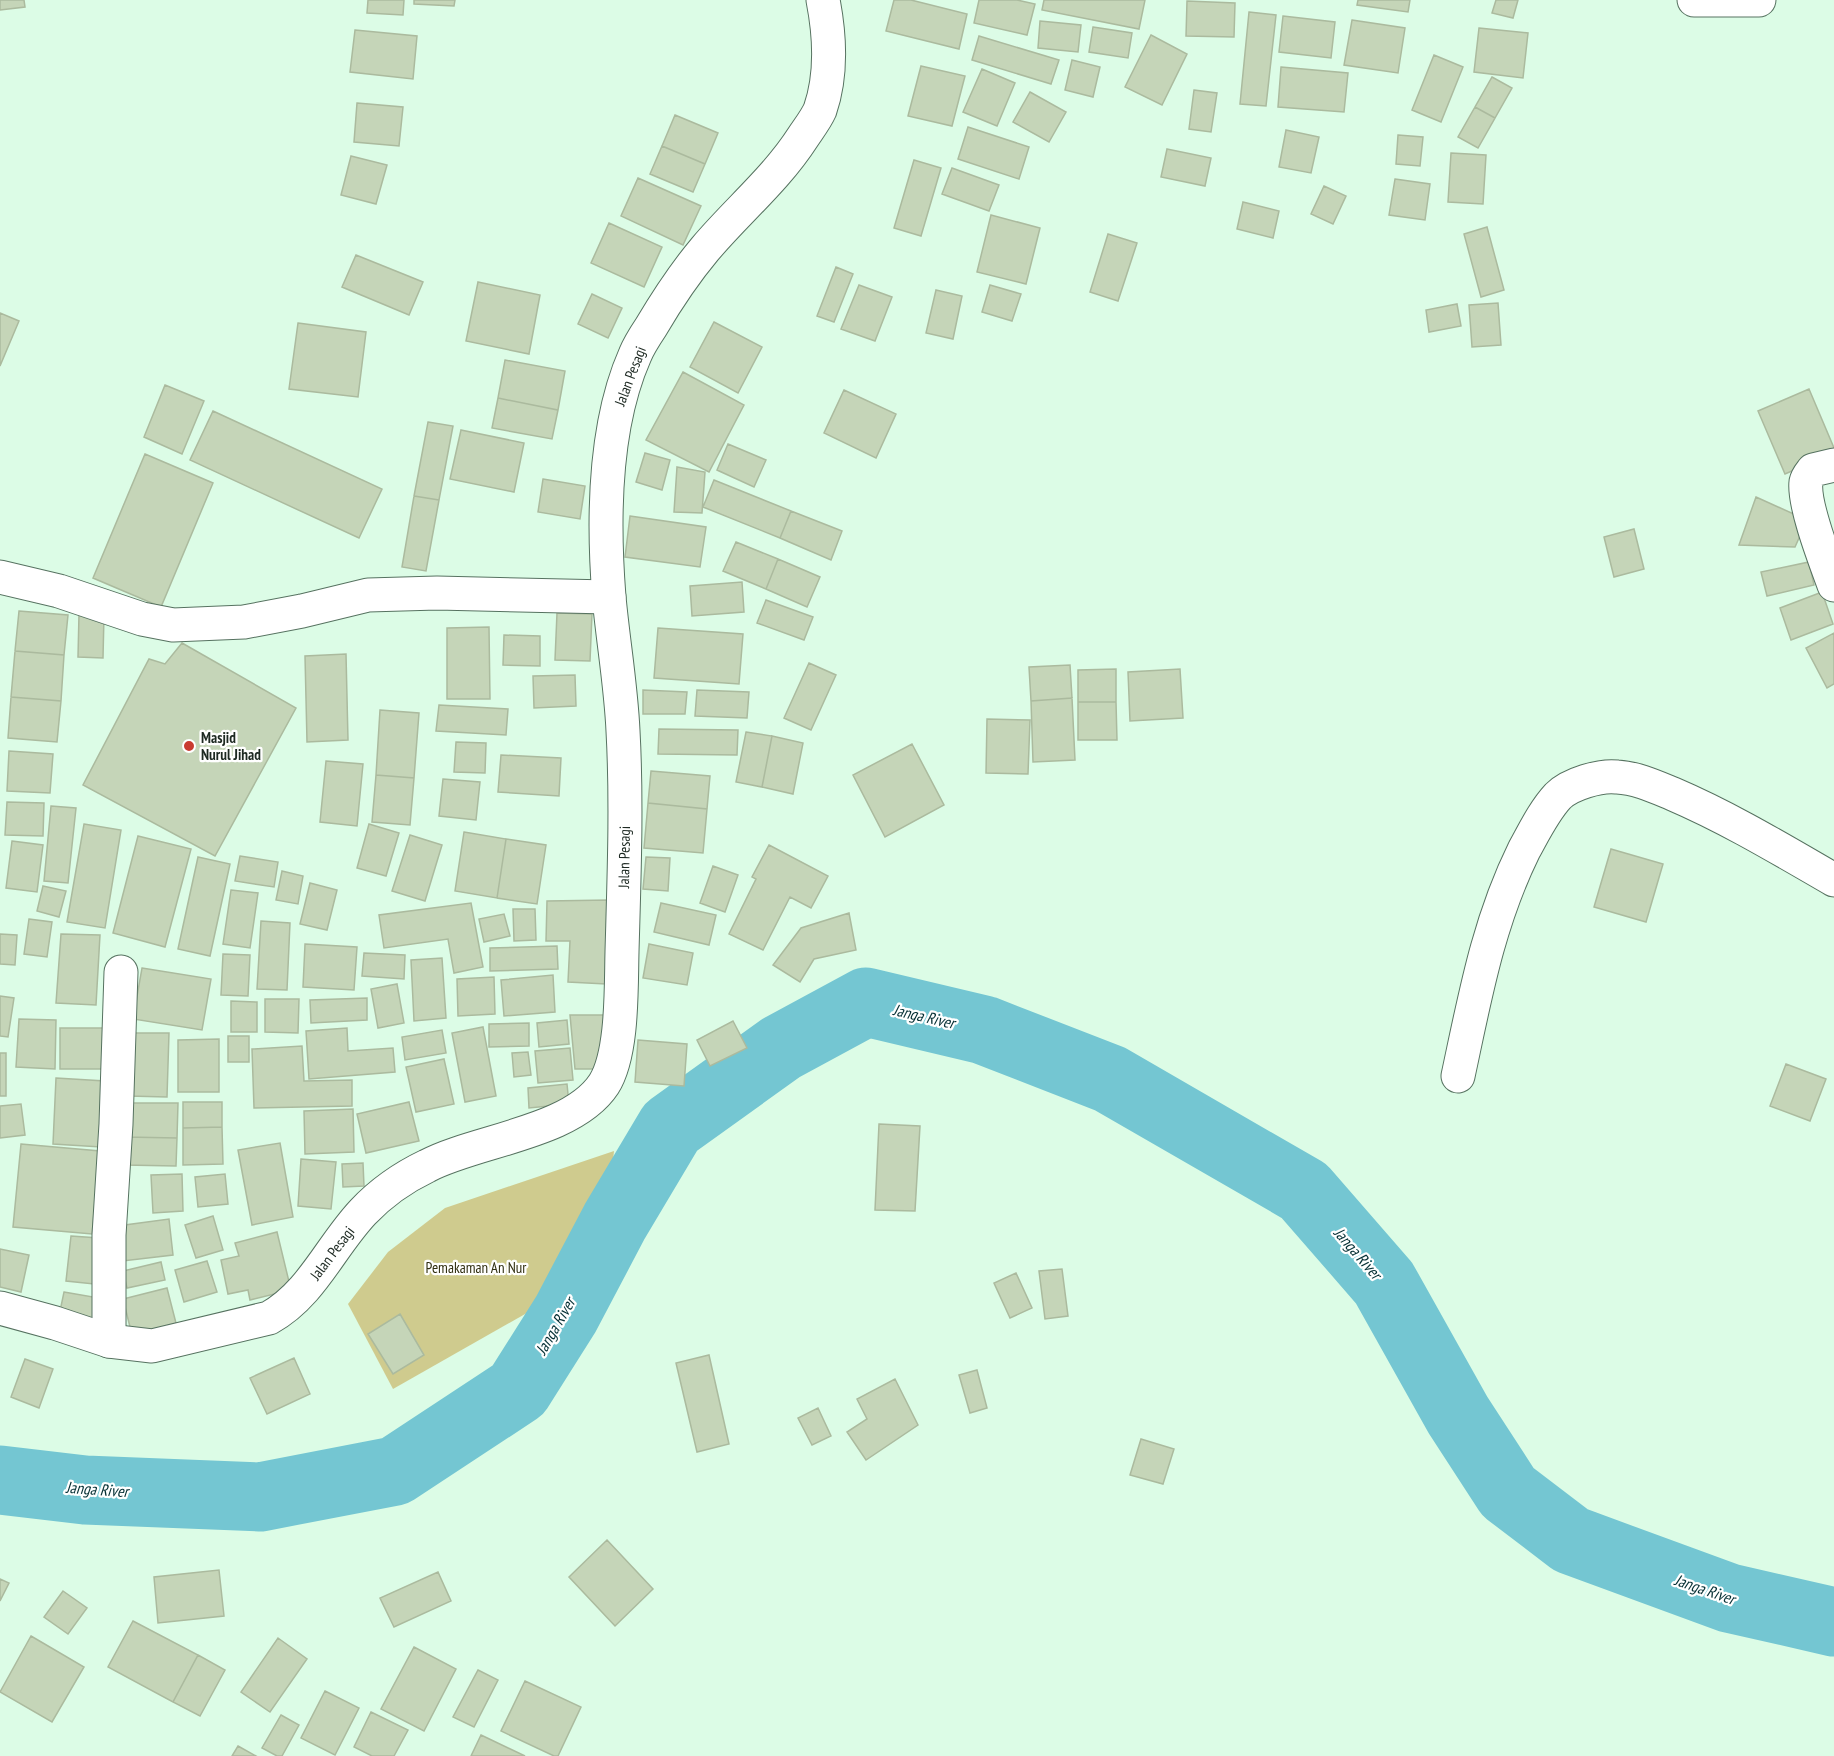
<svg xmlns="http://www.w3.org/2000/svg" width="1834" height="1756" font-family="'PT Sans Narrow',sans-serif">
<rect width="100%" height="100%" fill="#dcfce6"/>
<path fill="#cfcb8e" d="M614 1151 608 1210 562 1293 393 1389 348 1304 388 1252 445 1208Z"/>
<g fill="none" stroke-linecap="round" stroke-linejoin="round">
<path stroke="#74c6d2" stroke-width="69" d="M0 1480 85 1490 260 1497 395 1471 518 1390 566 1314 615 1221 671 1127 781 1048 866 1002 984 1030 1110 1079 1304 1191 1384 1283 1458 1415 1508 1492 1571 1540 1729 1598 1834 1622"/>
</g>
<path fill="#c5d5b8" stroke="#abba9e" stroke-width="1.5" d="M0 0H24L25 7 0 10Z
M368 0H404L403 15 367 13Z
M414 0H455L454 6 414 4Z
M894 0H911L967 14 959 49 886 31Z
M979 0H1017L1035 4 1027 35 974 23Z
M1044 0H1145L1139 29 1042 10Z
M1358 0H1410L1408 12 1357 5Z
M1496 0H1518L1513 18 1492 13Z
M1187 1 1235 3 1234 37 1186 36Z
M1249 12 1276 15 1266 106 1240 104Z
M1283 16 1335 22 1331 58 1279 52Z
M1352 20 1405 28 1398 73 1344 65Z
M1040 21 1081 25 1078 52 1038 48Z
M1093 27 1132 33 1128 58 1089 52Z
M1479 28 1528 33 1523 78 1474 72Z
M355 30 417 36 413 79 350 72Z
M1151 35 1187 54 1162 105 1125 87Z
M979 36 1059 60 1051 84 972 60Z
M1434 55 1463 67 1441 122 1412 110Z
M1072 60 1100 67 1093 97 1065 90Z
M921 66 965 76 952 126 908 116Z
M1281 67 1348 73 1344 112 1278 107Z
M982 69 1015 83 997 126 963 112Z
M1492 77 1512 88 1495 118 1475 107Z
M1194 90 1217 93 1211 132 1189 129Z
M1030 92 1066 112 1049 142 1013 122Z
M357 103 403 107 399 146 354 142Z
M1475 107 1495 118 1478 148 1458 137Z
M675 115 718 133 705 164 662 146Z
M968 127 1029 147 1019 179 958 159Z
M1286 130 1319 137 1311 173 1279 167Z
M1398 135 1423 137 1420 166 1396 164Z
M662 146 705 164 693 192 650 174Z
M1167 149 1211 158 1205 186 1161 177Z
M1451 153 1486 155 1483 204 1448 202Z
M351 156 387 165 376 204 341 195Z
M914 160 941 168 921 236 894 228Z
M952 168 999 185 989 211 942 194Z
M638 178 701 206 683 245 621 216Z
M1395 179 1430 184 1425 220 1389 215Z
M1324 186 1346 196 1333 224 1311 214Z
M1243 202 1279 211 1273 238 1237 229Z
M991 215 1040 228 1026 284 977 272Z
M609 223 662 247 644 287 591 263Z
M1487 227 1504 290 1481 297 1464 234Z
M1108 234 1137 243 1118 301 1090 292Z
M356 255 423 282 409 315 342 287Z
M836 267 853 274 834 322 817 316Z
M478 282 540 295 529 354 466 341Z
M859 285 892 297 875 341 841 329Z
M990 285 1021 294 1012 321 982 312Z
M936 290 962 296 953 339 926 333Z
M592 294 622 308 608 338 578 324Z
M1498 303 1501 345 1472 347 1469 305Z
M1457 304 1461 326 1429 332 1426 310Z
M0 313 19 321 0 366Z
M714 322 762 347 738 393 690 367Z
M298 323 366 332 358 397 289 389Z
M505 360 565 371 558 410 498 398Z
M683 372 744 405 709 472 646 440Z
M165 385 204 401 182 454 144 437Z
M1809 389 1834 448V453L1785 474 1758 411Z
M844 390 896 414 876 458 824 433Z
M498 398 558 410 552 439 492 428Z
M213 411 382 489 359 538 190 460Z
M428 422 453 426 439 500 414 496Z
M461 430 524 443 514 492 450 479Z
M728 444 766 460 754 487 717 470Z
M645 453 670 460 662 490 636 482Z
M145 454 213 483 161 607 93 578Z
M677 467 705 472 702 513 674 512Z
M543 479 585 486 580 519 538 512Z
M714 480 791 511 780 538 703 507Z
M414 496 439 500 426 571 402 567Z
M1756 497 1807 520 1795 547 1739 545Z
M791 511 842 531 831 560 780 538Z
M630 516 706 527 700 567 625 557Z
M1634 529 1644 569 1614 577 1604 537Z
M736 542 778 559 766 589 723 571Z
M778 559 820 577 807 607 766 589Z
M1809 562 1814 585 1767 596 1761 572Z
M742 582 744 612 692 616 690 586Z
M1822 592 1833 624 1791 640 1780 608Z
M766 600 813 617 804 640 757 623Z
M19 611 68 615 64 655 15 651Z
M557 613 592 614 590 661 555 660Z
M79 614 104 615 103 658 78 657Z
M489 627 490 699H447V628Z
M658 628 743 634 739 684 654 678Z
M1834 633V684L1827 688 1806 648Z
M504 635 540 636V666L503 665Z
M182 643 296 708 215 856 83 785 149 659 165 664Z
M15 651 64 655 61 701 11 697Z
M346 654 348 740 307 742 305 656Z
M809 663 836 675 811 730 784 718Z
M1070 665 1072 698 1031 701 1029 667Z
M1116 669V702H1078V670Z
M1180 669 1183 718 1130 721 1128 672Z
M575 675 576 706 534 708 533 676Z
M643 690 687 692 685 714H643Z
M697 690 749 692 747 718 695 716Z
M11 697 61 701 57 742 8 738Z
M1072 698 1075 760 1033 762 1031 701Z
M1078 702H1116L1117 740H1078Z
M439 705 508 709 506 735 436 731Z
M380 710 419 713 414 778 376 775Z
M987 719 1030 720 1028 774 986 773Z
M659 729 738 730 737 755 658 754Z
M746 732 772 736 762 787 736 782Z
M772 736 803 743 793 794 762 787Z
M456 742 486 743 485 773 454 772Z
M912 744 944 805 885 837 853 775Z
M9 751 53 754 50 793 7 791Z
M501 755 561 758 559 796 498 792Z
M326 761 363 764 357 826 320 822Z
M651 771 710 776 707 809 648 803Z
M376 775 414 778 410 825 372 822Z
M443 779 480 782 476 820 439 816Z
M7 802 44 803 43 836 5 835Z
M648 803 707 809 703 853 644 848Z
M51 806 76 808 68 883 44 881Z
M84 824 121 830 105 928 67 922Z
M369 824 399 833 386 876 357 868Z
M464 832 506 839 497 898 455 891Z
M410 835 442 845 425 901 392 891Z
M138 836 191 849 165 947 113 933Z
M506 839 546 845 537 904 497 898Z
M12 841 43 845 37 892 6 888Z
M769 845 828 876 811 908 790 897 763 950 729 934 756 879 752 877Z
M1611 849 1663 864 1646 922 1594 907Z
M240 856 278 862 274 887 235 881Z
M198 857 230 864 210 956 178 949Z
M646 857 670 858 668 891 643 889Z
M713 866 738 875 725 912 700 903Z
M282 871 303 876 298 904 276 900Z
M310 883 337 890 327 930 300 924Z
M43 886 66 891 59 917 37 911Z
M231 890 258 893 250 948 223 944Z
M609 900 606 984 568 982 570 941H546L547 901Z
M471 903 483 967 454 973 448 939 384 948 379 915Z
M661 903 716 915 709 945 654 932Z
M513 909H535L536 940 514 941Z
M849 913 856 950 814 959 800 982 773 965 801 928Z
M504 914 510 936 484 942 479 919Z
M29 919 52 922 47 957 24 954Z
M261 921 290 923 287 990 257 989Z
M0 934 17 935 15 965 0 964Z
M61 934 100 935 96 1005 56 1003Z
M305 944 357 947 354 990 303 987Z
M649 944 693 953 687 985 643 978Z
M557 946 558 969 490 971V948Z
M364 953 405 955 404 979 362 976Z
M223 954 250 955 248 996 221 995Z
M442 958 446 1018 414 1021 411 960Z
M142 968 211 979 202 1030 133 1019Z
M553 975 555 1012 504 1016 501 980Z
M494 977 495 1014 458 1016 457 979Z
M397 984 404 1023 378 1028 371 989Z
M0 996 14 998 8 1037 0 1036Z
M367 998V1020L311 1023 310 1000Z
M265 999H299L298 1033 265 1032Z
M231 1001 257 1002V1032H231Z
M570 1015H604V1069H575Z
M19 1019 56 1020 55 1069 16 1067Z
M567 1020 569 1044 539 1047 537 1023Z
M733 1021 747 1048 710 1066 697 1040Z
M529 1023V1046L489 1047V1024Z
M483 1027 496 1096 465 1102 452 1033Z
M60 1028H110L111 1069H60Z
M347 1028 348 1051 393 1048 395 1072 309 1079 306 1031Z
M442 1030 446 1053 405 1060 402 1037Z
M130 1033H169L167 1097 128 1096Z
M228 1036H249V1062H228Z
M219 1039V1092H178V1040Z
M638 1040 687 1044 684 1086 635 1082Z
M302 1046 304 1081 352 1080V1106L254 1108 252 1049Z
M570 1048 573 1080 538 1083 535 1051Z
M528 1052 531 1075 514 1077 512 1053Z
M0 1053H6V1096H0Z
M444 1059 454 1104 416 1112 406 1067Z
M1786 1064 1826 1079 1810 1121 1770 1106Z
M56 1078 105 1081 101 1147 53 1144Z
M567 1084 569 1104 529 1108 528 1088Z
M183 1102H222V1127L183 1128Z
M409 1102 419 1141 366 1153 357 1114Z
M126 1103H178L177 1138 125 1137Z
M21 1104 25 1135 0 1138V1106Z
M353 1109 354 1152 305 1154 304 1111Z
M879 1124 920 1126 915 1211 875 1210Z
M222 1127 223 1164 183 1165V1128Z
M125 1137 177 1138 176 1166 124 1165Z
M280 1143 293 1217 252 1225 238 1150Z
M21 1144 100 1151 92 1234 13 1227Z
M301 1159 336 1162 331 1209 298 1206Z
M363 1163 364 1186 343 1187 342 1164Z
M182 1174 183 1211 153 1213 151 1175Z
M225 1174 228 1204 198 1207 195 1177Z
M213 1216 223 1250 196 1258 185 1225Z
M169 1219 173 1255 114 1262 110 1227Z
M277 1232 291 1290 250 1300 248 1290 228 1294 221 1260 239 1256 235 1243Z
M71 1236 99 1238 94 1284 66 1281Z
M0 1249 29 1255 21 1292 0 1287Z
M207 1261 217 1292 184 1302 175 1270Z
M161 1262 165 1280 127 1288 123 1271Z
M1062 1269 1068 1316 1045 1319 1039 1271Z
M1016 1273 1032 1308 1010 1318 994 1283Z
M167 1288 177 1327 133 1339 123 1299Z
M64 1292 99 1298 94 1323 59 1316Z
M400 1314 424 1355 393 1374 368 1334Z
M709 1355 729 1444 697 1452 676 1363Z
M294 1358 310 1394 267 1414 250 1378Z
M25 1359 53 1369 39 1408 11 1397Z
M977 1370 987 1408 970 1413 959 1375Z
M895 1379 918 1425 866 1460 847 1432 867 1419 857 1399Z
M818 1408 831 1436 812 1445 798 1418Z
M1141 1439 1174 1449 1163 1484 1130 1475Z
M607 1540 653 1589 615 1626 569 1577Z
M219 1570 224 1616 158 1623 154 1577Z
M438 1572 451 1601 394 1627 380 1598Z
M0 1579 9 1583 0 1601Z
M63 1591 87 1608 68 1634 44 1617Z
M133 1621 198 1655 173 1702 108 1667Z
M31 1636 84 1667 52 1722 0 1692Z
M278 1638 307 1659 270 1712 241 1692Z
M414 1647 456 1669 424 1731 381 1709Z
M198 1655 225 1670 200 1716 173 1702Z
M478 1670 498 1680 474 1727 453 1717Z
M525 1681 581 1707 558 1756H554L501 1731Z
M325 1691 359 1708 335 1755 301 1738Z
M371 1712 408 1730 394 1756H372L354 1747Z
M281 1715 299 1725 282 1756H277L262 1748Z
M481 1735 525 1756H471Z
M238 1746 256 1756H232Z"/>
<g fill="none" stroke-linecap="round" stroke-linejoin="round">
<defs>
<path id="street" d="M1834 465 1813 470C1810 474 1807 477 1806 482 1803 504 1826 563 1834 585
M0 577 59 591 142 619 173 625 244 622 302 611 368 595 437 593 609 597
M1458 1076C1475 997 1488 923 1524 850 1534 832 1544 811 1558 796 1570 784 1600 775 1617 777 1637 778 1656 787 1673 794 1729 818 1782 850 1834 880
M109 1341V1235L116 1124 121 972"/>
<path id="secondary" d="M1694 0H1759
M0 1308 55 1323 109 1341 152 1346 269 1318C312 1294 330 1247 363 1212 380 1194 404 1177 427 1166 476 1140 572 1133 604 1084 623 1054 621 988 622 952 624 879 627 804 623 731 621 686 613 641 609 597 603 521 604 425 635 355 639 345 645 336 651 327 667 300 684 274 705 249 737 211 776 179 803 137 809 128 816 119 820 110 832 75 830 36 823 0"/>
</defs>
<use href="#street" stroke="#567260" stroke-width="35"/>
<use href="#secondary" stroke="#567260" stroke-width="35"/>
<use href="#street" stroke="#fff" stroke-width="33"/>
<use href="#secondary" stroke="#fff" stroke-width="33"/>
</g>
<circle fill="#c93b30" stroke="#fff" stroke-width="2" cx="189" cy="746" r="6"/>
<g text-anchor="middle" dominant-baseline="central" stroke-width="4.5" stroke-linejoin="round" paint-order="stroke">
<g font-size="15" fill="#1d2922" stroke="#fff">
<text transform="translate(630 376) rotate(-69)">Jalan Pesagi</text>
<text transform="translate(624 857) rotate(-89)">Jalan Pesagi</text>
<text transform="translate(332 1253) rotate(-53)">Jalan Pesagi</text>
</g>
<g font-size="15" font-weight="bold" fill="#1d2922" stroke="#fff" text-anchor="start">
<text x="201" y="737">Masjid<tspan x="201" dy="17">Nurul Jihad</tspan></text>
</g>
<g font-size="15" fill="#312f12" stroke="#fff">
<text x="476" y="1267">Pemakaman An Nur</text>
</g>
<g font-size="16" font-style="italic" fill="#052f34" stroke="#fff">
<text transform="translate(924 1016) rotate(13)">Janga River</text>
<text transform="translate(1358 1253) rotate(49)">Janga River</text>
<text transform="translate(555 1326) rotate(-60)">Janga River</text>
<text transform="translate(97 1489) rotate(4)">Janga River</text>
<text transform="translate(1705 1589) rotate(19)">Janga River</text>
</g>
</g>
</svg>
